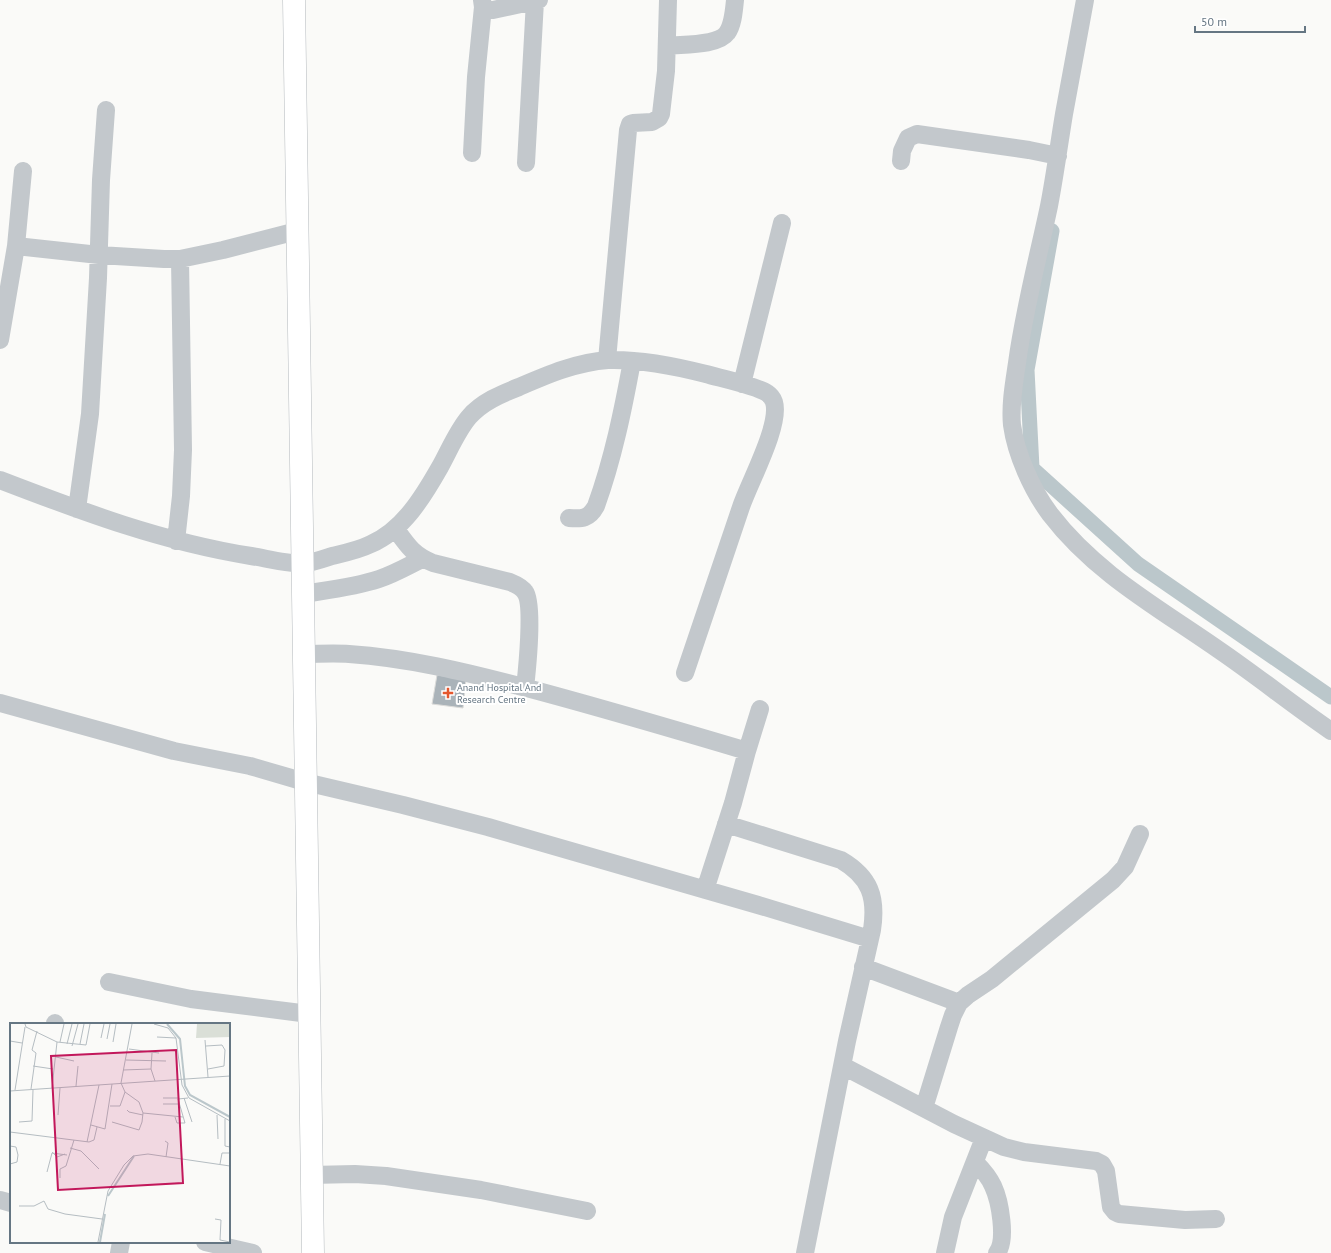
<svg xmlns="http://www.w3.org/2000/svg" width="1331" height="1253" font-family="'PT Sans',sans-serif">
<rect width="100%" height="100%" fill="#fafaf8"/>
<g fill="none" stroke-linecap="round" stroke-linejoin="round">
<path stroke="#bbc7cb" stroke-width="15" d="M1052 231 1027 370 1032 468 1138 564 1331 697"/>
</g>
<path fill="#aab3b9" stroke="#dcdcda" d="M437 675 466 679 463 708 432 704Z"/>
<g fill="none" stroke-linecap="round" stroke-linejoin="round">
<defs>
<path id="major" d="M294 0 313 1253"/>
</defs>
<use href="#major" stroke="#b5babe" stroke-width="23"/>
<path stroke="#c3c8cc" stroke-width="18" d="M482 0 483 7 487 10H493L539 0
M1085 0C1078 38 1071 76 1064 114 1059 144 1055 175 1049 206 1038 258 1024 310 1017 363 1014 383 1010 405 1012 425 1016 454 1032 490 1050 514 1096 574 1159 608 1219 650 1257 676 1293 705 1331 731
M667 46C682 44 718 46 727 33 733 25 734 10 735 0
M472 153 476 77 483 7
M901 161 902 151 908 138 917 134 1029 150 1058 156
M526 163 535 1
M16 246 99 255 164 259H180L223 250 297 231
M0 340 16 246 23 171
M607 360 628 130 630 124 633 123 652 122 659 118 661 114 666 71 668 0
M742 384 782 223
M0 480C83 512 163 542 251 556 265 558 291 565 303 563 313 563 323 559 332 556 345 553 359 550 371 544 403 530 423 497 440 467 449 451 457 431 469 417 482 402 501 394 519 387 547 375 577 362 608 360 641 359 675 366 706 374 720 378 757 386 767 393 770 395 773 399 774 402 781 425 749 483 741 507 722 562 704 618 685 673
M77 509 90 414 98 278 101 180 106 110
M569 518C582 519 589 519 596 506 613 459 623 410 632 361
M395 528C407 545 413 555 433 563L510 582C515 584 522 587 525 592 534 604 527 670 525 688
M176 541 181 496 183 450 180 259
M303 594C328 590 355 587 379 579 394 574 408 566 422 559
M303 654C318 654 334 653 349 654 408 658 466 672 523 687 599 707 673 729 747 751L733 803 705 890
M0 703 174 751 250 766 305 782 403 805 488 827 758 905 870 939
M747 751 760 709
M726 824 841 860C870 877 877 897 872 930L847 1041 805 1253
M863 967 959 1003
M109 982 191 999 309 1014
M55 1024V1023
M843 1066 954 1124 1004 1147 1024 1152 1096 1161 1102 1164 1106 1171 1111 1207 1115 1212 1119 1214 1185 1220 1216 1219
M924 1108 949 1027 953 1015 959 1003 968 995 992 979 1113 880 1125 867 1140 834
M975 1162C982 1169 989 1177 993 1186 1000 1201 1007 1240 997 1253
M311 1175 355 1174 386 1176 481 1190 587 1211
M0 1200 11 1203
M205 1242 253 1253
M119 1253 121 1242
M945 1253 953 1217 984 1138"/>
<use href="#major" stroke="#fff" stroke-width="22"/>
</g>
<path fill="#e4572e" stroke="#fff" stroke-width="1.5" d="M446 687h4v4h4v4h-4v4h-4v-4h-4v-4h4z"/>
<g text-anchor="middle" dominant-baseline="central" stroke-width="4" stroke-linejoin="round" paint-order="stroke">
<g font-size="10" fill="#657683" stroke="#fff" text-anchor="start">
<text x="457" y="687">Anand Hospital And<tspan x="457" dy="12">Research Centre</tspan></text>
</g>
</g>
<g transform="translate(10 1023)">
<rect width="220" height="220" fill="#fafaf8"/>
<path d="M187 1H220V14L186 15Z" fill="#dadfd7"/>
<path fill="none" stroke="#bbc7cb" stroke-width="2" d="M157 1 170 16 175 63 180 72 220 94M98 173 124 133M90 219 95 191"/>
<path fill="none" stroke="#b5bdc2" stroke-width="1" d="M15 1 16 4 47 19 42 65M144 1 158 5 166 15 172 62 179 75 220 98M147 14 166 15M91 15 94 1M97 16 100 1M195 17 198 54M0 18 12 20M47 19 76 22 80 1M50 19 54 1M103 19 106 1M57 21 62 1M70 21 74 1M62 23 68 1M196 23 212 22 215 27 214 43 198 46M119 26 149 30M142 30 141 46 145 58M46 34 64 38M116 37 156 38M23 43 43 46M113 47 141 46M66 63 68 43M21 66 26 30 22 27 27 8M5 67 15 4M0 68 220 53M153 75H168M174 75 182 99M153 81H169M100 83H110L115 69M117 87 119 89 133 92M133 90 173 94M48 92 50 65M207 92 208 116M165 94 167 100H175L168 76 178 75M215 96V123L220 124M9 99 22 98 23 67M102 99 129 107 132 99 133 90 129 79 115 69 111 60 122 1M81 102 95 106 102 61M0 109 79 119 84 117 87 104M155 118 158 120 156 134M77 119 89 62M0 123 6 124 8 132 7 139 0 141M60 125 71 128 89 146M42 129 47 134 55 131M210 141 212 130H220M37 149 42 130 57 132M50 155V146L56 143 64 117M9 183H24L34 178 38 186 55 191 92 196M205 196 211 197 210 217 220 219M88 219 98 168 114 142 123 133 138 131 220 143"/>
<path fill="#c2185b" fill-opacity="0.15" stroke="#c2185b" stroke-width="2" d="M166 27 173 160 48 167 41 33Z"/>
<rect width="220" height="220" fill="none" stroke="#657683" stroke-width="2"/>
</g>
<path d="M1195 26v6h110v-6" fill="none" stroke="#657683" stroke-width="2"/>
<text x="1201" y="26" font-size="12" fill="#657683" stroke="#ffffff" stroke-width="3" paint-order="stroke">50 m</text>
</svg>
